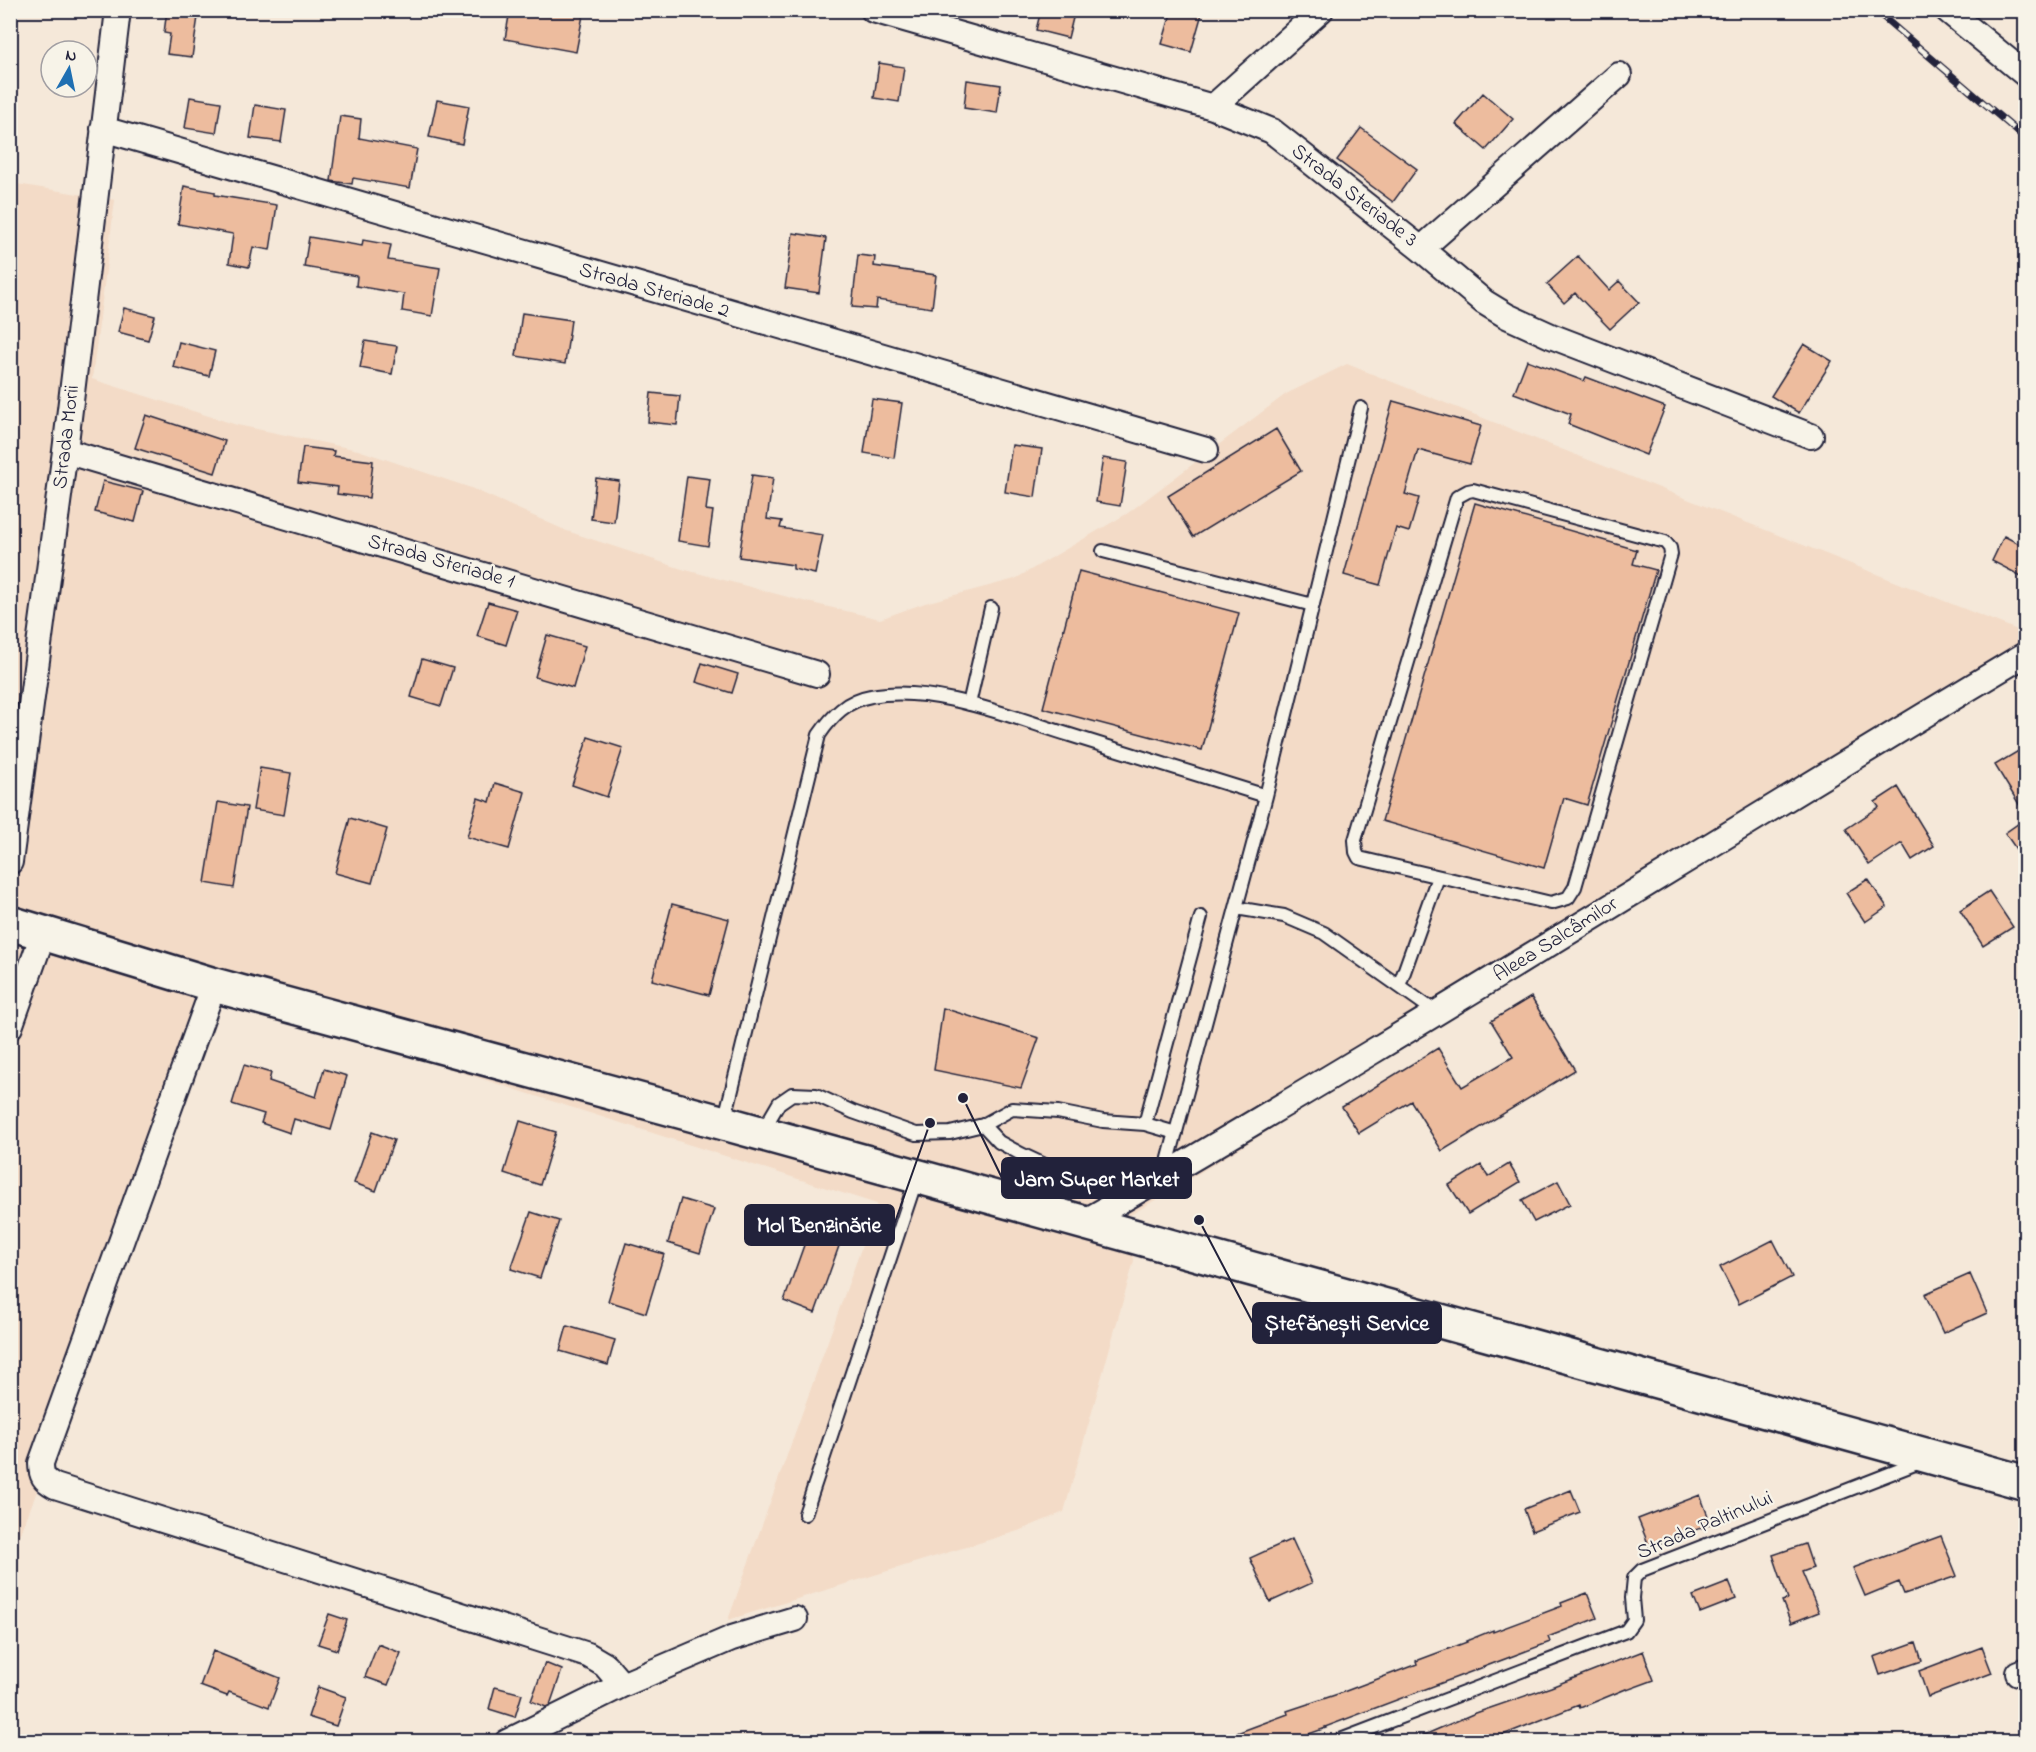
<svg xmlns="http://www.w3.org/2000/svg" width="2036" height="1752" font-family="'Indie Flower',sans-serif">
<rect width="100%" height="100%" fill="#f5e8d9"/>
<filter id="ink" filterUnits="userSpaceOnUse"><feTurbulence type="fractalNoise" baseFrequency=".0167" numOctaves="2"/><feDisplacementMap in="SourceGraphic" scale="12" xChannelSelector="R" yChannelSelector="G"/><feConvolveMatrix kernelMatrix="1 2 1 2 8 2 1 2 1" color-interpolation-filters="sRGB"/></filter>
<g filter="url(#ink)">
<path fill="#f3dbc7" d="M11 183 115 200 92 379 237 425 358 450 471 488 567 531 682 569 799 600 880 619 925 603 1015 579 1128 513 1286 394 1347 364 2025 633V668L1129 1216 1134 1261 1064 1512 1018 1531 728 1620 877 1204 217 995 103 1318 11 1559Z"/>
<path fill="#edbc9e" stroke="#22223b" stroke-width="1.5" d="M167 10H199L192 57 167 54 170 34 164 33Z
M510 10H584L576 52 505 39Z
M1041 10H1075L1068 38 1036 30Z
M1172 10H1203L1191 52 1162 44Z
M879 63 904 67 899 102 874 98Z
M967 80 1001 85 997 113 964 108Z
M1483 93 1513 119 1486 150 1456 124Z
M190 97 221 102 216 133 185 128Z
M437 100 469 106 462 144 429 137Z
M255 105 286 110 281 142 250 138Z
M340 116 361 119 359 138 417 149 410 188 353 178 352 184 331 181Z
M1361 128 1417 169 1393 202 1337 160Z
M184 186 215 192V195L277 205 270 250 253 247 249 267 229 263 233 234 178 224Z
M793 233 826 238 819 293 785 288Z
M309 237 362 246 363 240 391 245 388 260 440 268 432 316 402 311 404 294 356 286 357 276 304 267Z
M858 255 875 257 874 266 936 275 932 308 877 300 876 309 852 307Z
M1578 256 1609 290 1619 281 1639 302 1610 329 1575 293 1564 303 1547 284Z
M124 308 155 316 148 340 118 332Z
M522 313 571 320 565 364 516 356Z
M365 341 397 346 392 374 360 368Z
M179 342 215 351 209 376 173 367Z
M1804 344 1832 361 1799 413 1771 396Z
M1527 360 1584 381 1586 377 1665 407 1646 455 1568 424 1571 414 1514 393Z
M651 393 680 396 677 425 648 422Z
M872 399 902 403 894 458 864 453Z
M1393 401 1481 426 1470 464 1418 450 1405 494 1419 498 1409 532 1396 528 1380 585 1344 575Z
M146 415 225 441 215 473 135 448Z
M1276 429 1301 471 1193 537 1168 496Z
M1012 445 1042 449 1035 497 1005 492Z
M303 447 334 451 333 456 373 461 369 498 337 494 338 487 298 482Z
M1103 458 1127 462 1120 506 1096 502Z
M752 475 773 478 767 519 782 521 780 528 823 535 815 574 793 569V565L739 557Z
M687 476 710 479 706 510 713 511 708 546 678 541Z
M596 478 619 481 614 522 591 519Z
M103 481 143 491 135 522 95 512Z
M1475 503 1637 550 1633 564 1656 570 1587 805 1564 798 1544 868 1382 821Z
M2004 536 2025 547V578L1992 561Z
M1079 571 1239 613 1202 750 1043 708Z
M488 602 517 610 506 645 477 636Z
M547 635 585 646 573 688 535 677Z
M422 659 453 668 441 706 411 697Z
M702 663 738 674 732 693 696 682Z
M588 737 623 748 607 797 572 785Z
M2020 750 2025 759V814L1995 765Z
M260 768 291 773 284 815 253 810Z
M495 783 525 792 509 849 467 837 478 798 490 802Z
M1898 787 1934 846 1912 860 1902 843 1869 865 1846 829 1879 807 1875 802Z
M218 802 247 807 234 888 205 883Z
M350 818 387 829 372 883 335 873Z
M2025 819V862L2005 833Z
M1868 879 1887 907 1865 922 1846 893Z
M1989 891 2013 927 1983 946 1960 910Z
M672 904 729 919 709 995 652 980Z
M1531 997 1575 1070 1442 1151 1411 1101 1359 1133 1342 1107 1438 1048 1462 1087 1513 1057 1491 1021Z
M943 1008 1039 1038 1021 1088 934 1070Z
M244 1065 271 1073 269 1081 316 1097 324 1069 347 1076 331 1130 294 1119 290 1133 261 1123 264 1114 232 1104Z
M520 1121 556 1132 540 1185 504 1173Z
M372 1132 394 1140 376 1191 354 1183Z
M1509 1164 1520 1182 1468 1214 1449 1185 1481 1165 1488 1177Z
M1558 1181 1570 1204 1534 1222 1522 1200Z
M681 1199 714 1209 700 1253 668 1243Z
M817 1209 848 1221 815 1313 784 1301Z
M531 1212 559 1221 540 1278 511 1269Z
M1773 1240 1792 1277 1739 1304 1720 1267Z
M626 1243 664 1254 646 1313 608 1301Z
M1970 1274 1987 1313 1943 1333 1925 1294Z
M567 1326 615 1340 608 1365 560 1351Z
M1571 1490 1580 1512 1532 1531 1524 1509Z
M1700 1495 1711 1524 1650 1548 1638 1519Z
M1941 1536 1957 1576 1904 1594 1899 1582 1865 1596 1853 1568Z
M1292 1539 1312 1583 1270 1602 1250 1558Z
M1805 1544 1813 1568 1802 1572 1819 1612 1791 1623 1782 1601 1788 1599 1773 1555Z
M1729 1582 1736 1599 1700 1613 1693 1596Z
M1587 1593 1597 1618 1548 1637 1550 1642 1325 1727 1326 1728 1286 1742H1218V1740L1288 1714 1287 1711 1338 1694 1417 1664 1416 1661 1467 1642 1466 1641 1493 1630V1632L1562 1606 1561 1603Z
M329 1614 347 1620 337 1650 318 1644Z
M1916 1642 1922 1661 1880 1675 1874 1657Z
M378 1644 401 1653 388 1685 365 1677Z
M1982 1647 1992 1673 1928 1697 1919 1671Z
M213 1651 280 1678 269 1707 229 1692 227 1696 200 1686Z
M1643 1651 1654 1680 1627 1690 1626 1689 1580 1708 1579 1705 1485 1742H1408L1473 1714 1551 1687Z
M545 1663 562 1670 550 1705 546 1707 531 1701Z
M318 1687 346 1697 336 1726 308 1717Z
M495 1687 522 1694 515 1717 489 1709Z"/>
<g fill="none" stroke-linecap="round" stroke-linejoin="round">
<defs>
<path id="service" d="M1473 490 1665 542 1670 548 1671 554 1575 887 1568 898 1551 903 1359 858 1356 852 1355 840 1457 497 1468 491Z
M1103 551 1313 605
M969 704 991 608
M1236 908 1284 916 1324 933 1437 1013
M1399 986 1438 877
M724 1122 819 735C832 716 847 700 871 696 933 684 1011 717 1070 735 1135 755 1200 776 1266 796
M983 1125 1012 1109 1058 1112 1103 1121 1145 1124
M762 1132 779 1103 792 1094 816 1095 853 1112 916 1134 950 1133 983 1125 999 1142 1021 1154 1122 1201
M1176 1133 1145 1124 1201 917
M1165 1173 1266 796 1361 408
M805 1514 917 1177
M1335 1742 1626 1631 1634 1620 1632 1598 1634 1578 1642 1570 1920 1462"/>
<path id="minor" d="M873 10 1213 107 1272 131 1421 249 1484 302 1507 316 1551 336 1811 436
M1947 10 2026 75
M1213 107 1321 10
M103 129 1206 450
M1421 249 1619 75
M65 451 817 674
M10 862 65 451 118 10
M214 985 41 1463C41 1476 44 1480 55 1486L588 1655 605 1665 622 1685
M10 1027 43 934
M1084 1222C1402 1039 1711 842 2026 654
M2018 1673 2026 1670
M507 1742 622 1685 732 1638 795 1619"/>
<path id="primary" d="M10 923 214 985 724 1123 2026 1483"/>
</defs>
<use href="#service" stroke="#22223b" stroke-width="16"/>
<use href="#minor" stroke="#22223b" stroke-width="28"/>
<use href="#primary" stroke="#22223b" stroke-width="38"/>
<use href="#service" stroke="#f7f3e8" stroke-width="12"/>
<use href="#minor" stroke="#f7f3e8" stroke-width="24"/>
<use href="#primary" stroke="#f7f3e8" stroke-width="33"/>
<defs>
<path id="rail" d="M1875 10 2026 139"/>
</defs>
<use href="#rail" stroke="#22223b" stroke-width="7"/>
<use href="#rail" stroke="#f7f3e8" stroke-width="4.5" stroke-dasharray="14" stroke-linecap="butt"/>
</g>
</g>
<g text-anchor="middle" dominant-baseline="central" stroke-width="4.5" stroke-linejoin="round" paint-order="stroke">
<g font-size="21" fill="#22223b" stroke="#f7f3e8">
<text transform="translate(1354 196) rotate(38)">Strada Steriade 3</text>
<text transform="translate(654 291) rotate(16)">Strada Steriade 2</text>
<text transform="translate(67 437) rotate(-83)">Strada Morii</text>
<text transform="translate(441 562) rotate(16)">Strada Steriade 1</text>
<text transform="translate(1556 940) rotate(-32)">Aleea Salcâmilor</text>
<text transform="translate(1705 1526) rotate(-23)">Strada Paltinului</text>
</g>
</g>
<path fill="none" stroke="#22223b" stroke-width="2" d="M963 1098L1002 1178M930 1123L894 1225M1199 1220L1253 1323"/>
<g fill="#22223b" stroke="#f7f3e8" stroke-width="2">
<circle cx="963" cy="1098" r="6"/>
<circle cx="930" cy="1123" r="6"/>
<circle cx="1199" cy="1220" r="6"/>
</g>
<g fill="#22223b" stroke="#22223b" stroke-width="2">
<rect x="1002" y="1158" width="189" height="40" rx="6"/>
<rect x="745" y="1205" width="149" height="40" rx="6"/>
<rect x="1253" y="1303" width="188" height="40" rx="6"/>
</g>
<g font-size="22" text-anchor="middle" font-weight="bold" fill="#fff">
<text x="1097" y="1186">Jam Super Market</text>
<text x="819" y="1232">Mol Benzinărie</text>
<text x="1347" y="1330">Ștefănești Service</text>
</g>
<rect width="2036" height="1752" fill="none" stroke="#f7f3e8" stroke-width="36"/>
<rect x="18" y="18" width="2000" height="1716" fill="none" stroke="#22223b" stroke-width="2" filter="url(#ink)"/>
<g transform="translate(69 69) rotate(9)"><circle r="28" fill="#f7f3e8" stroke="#a29fa3" stroke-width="1.5"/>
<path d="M0-4.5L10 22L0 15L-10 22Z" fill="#1f6fb2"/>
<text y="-9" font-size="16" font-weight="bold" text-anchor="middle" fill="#22223b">N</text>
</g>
</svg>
